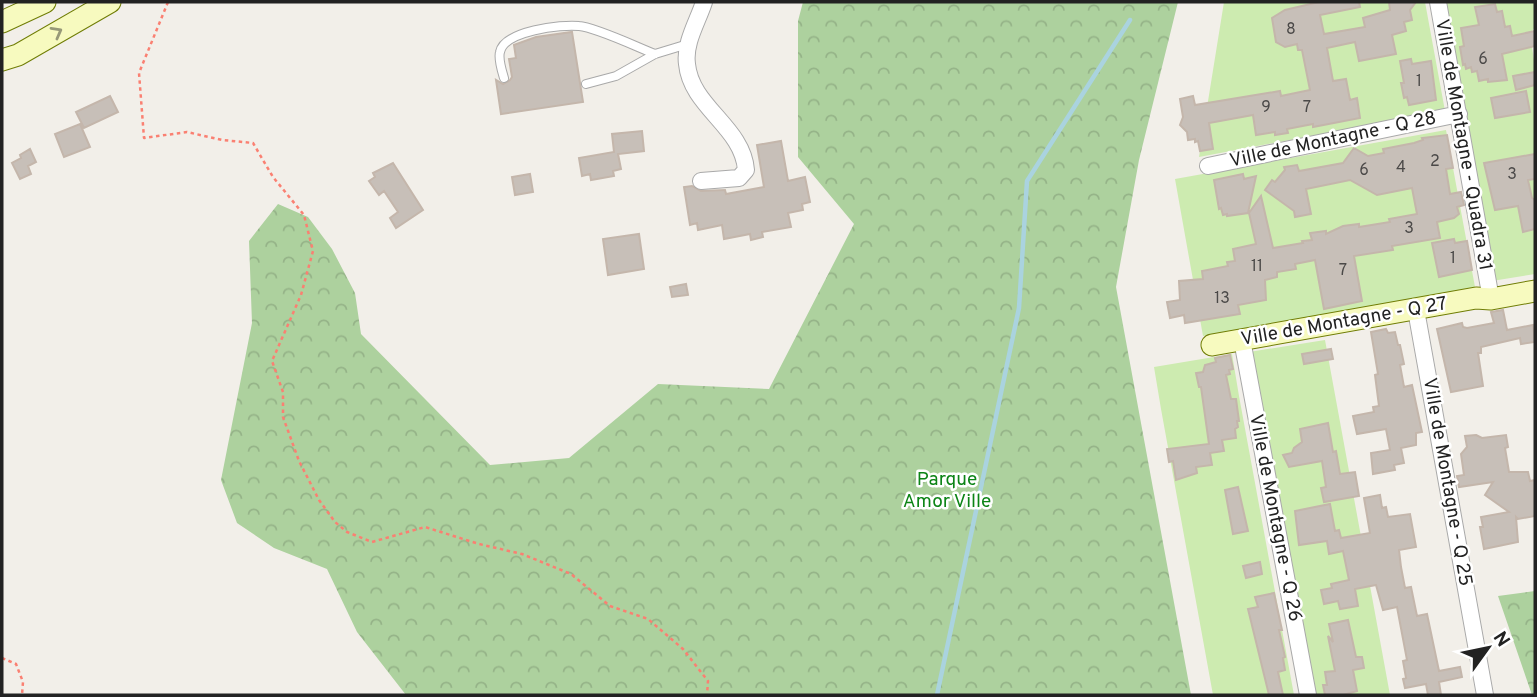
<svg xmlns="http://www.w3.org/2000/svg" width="1537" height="697" font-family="Overpass,sans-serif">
<defs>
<pattern id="forest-crowns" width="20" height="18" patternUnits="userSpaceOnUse" patternTransform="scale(1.75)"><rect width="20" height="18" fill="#add19e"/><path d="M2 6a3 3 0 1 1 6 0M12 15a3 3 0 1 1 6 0" fill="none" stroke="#95b388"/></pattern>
</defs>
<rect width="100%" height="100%" fill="#f2efe9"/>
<path fill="url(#forest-crowns)" d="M803 2H1178L1139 160 1116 287 1191 695H406L357 632 327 569 274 548 237 523 221 480 252 323 249 241 278 204 308 217 332 249 355 293 361 334 490 465 569 458 658 384 769 389 854 224 798 157V21Z
M1535 591V695H1532L1498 596Z"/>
<path fill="#cdebb0" d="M1224 2H1425L1445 111 1199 157Z
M1444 2H1535V27L1530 34 1535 67V274L1492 281Z
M1446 130 1475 287 1203 336 1175 179Z
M1325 340 1390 695H1311L1249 352Z
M1232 354 1239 396 1294 695H1213L1161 409 1154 367Z"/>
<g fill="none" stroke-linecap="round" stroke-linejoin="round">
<path stroke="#aad3df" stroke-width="4.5" d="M937 695 1019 308 1027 181 1130 20"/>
</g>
<path fill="#c7bfb8" stroke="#c4b6ab" stroke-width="2" d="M1319 2H1359L1360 7 1320 15 1324 34 1365 27 1363 18 1390 10 1389 2H1416L1410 10 1412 20 1404 22 1406 31 1392 35 1396 54 1359 61 1355 42 1327 48 1333 81 1346 79 1350 100 1357 98 1360 118 1313 127V124L1287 129 1288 133 1275 135V132L1256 135 1253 115 1209 123 1213 149 1200 151 1198 141 1195 142V139L1188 140 1187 132 1180 125 1183 117 1180 99 1193 96 1195 105 1280 91 1281 96 1310 90 1302 50H1298L1297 44 1285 47 1276 42 1272 18 1285 10Z
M1495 4 1497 12 1502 11 1505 27 1510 26 1512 36 1535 31V46L1502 54 1507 80 1488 82V79L1479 81 1477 71 1472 72 1471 67 1466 69 1465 64 1463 65 1460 47 1464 46 1461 28 1479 25 1475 7Z
M572 32 583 102 501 114 496 80 503 84 510 80 512 77 509 59 516 58 514 45 536 37Z
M1411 59 1412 64 1431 61 1436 100 1409 105 1407 97 1404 98 1401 83H1404L1400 61Z
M1535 72V85L1516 90 1513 76Z
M1526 91 1530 112 1495 118 1491 98Z
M110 96 118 112 84 128 76 112Z
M80 124 90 147 64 157 55 134Z
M642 131 644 151 618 154 621 169 613 171 614 176 591 180 590 174 582 176 579 158 614 152 612 134Z
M1447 135 1453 168 1446 169 1450 194 1461 192 1464 205 1457 207 1459 214 1454 218 1437 222 1440 238 1392 246 1393 250 1354 256 1362 301 1324 309 1315 260 1295 264 1296 269 1277 272V277L1265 280 1266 300 1238 305 1240 314 1185 323 1184 315 1170 318 1167 302 1180 300 1179 281 1203 279 1202 271 1228 266 1227 262 1235 261 1233 249 1256 244 1249 213 1261 196 1273 248 1303 243 1302 241 1312 240 1310 233 1326 231V234L1343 226 1359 224V227L1390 222 1389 219 1417 214 1412 188 1377 195 1350 180 1306 189 1311 214 1295 217 1294 211 1265 190 1272 180 1275 182 1285 170 1284 167 1297 165 1299 171 1343 163 1354 148 1368 156 1384 153 1383 149 1414 143 1423 140 1422 138Z
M781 141 788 181 805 177 810 202 802 204 803 210 788 213 791 227 762 232 763 237 751 240 750 234 724 239 722 225 698 230 697 223 690 225 684 187 692 186 701 191 725 190 726 194 764 187 757 145Z
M30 149 36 162 28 166 31 174 20 179 12 163 21 158 20 155Z
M1535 154V179L1528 180 1532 198 1535 200V229L1523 232 1518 206 1495 210 1484 163Z
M393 163 423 210 396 228 390 218 398 212 384 191 379 195 369 181 375 177 373 173Z
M530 174 533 192 515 195 512 177Z
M1243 174 1244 179 1256 176 1248 213 1227 216V214L1223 215 1221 208 1219 209 1214 180Z
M639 234 644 269 608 275 603 239Z
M1454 239 1455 243 1467 241 1472 270 1439 277 1432 243Z
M686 284 688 295 672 297 670 287Z
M1503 310 1507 330 1533 325 1535 342 1521 344 1520 338 1481 347V353H1478L1483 386 1451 392 1437 329 1462 323 1463 327 1467 328 1494 323 1491 312Z
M1386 329 1388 333 1395 332 1398 345H1400L1404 364 1400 365 1404 387 1412 385 1422 432 1416 433V445L1401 448 1404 463 1394 465 1395 470 1373 474 1371 453 1390 450 1386 429 1357 434 1353 416 1374 412 1373 407 1379 406 1375 375 1378 374 1371 332Z
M1331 349 1333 359 1304 364 1302 354Z
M1230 355 1233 369 1229 370 1230 374 1226 375 1231 399H1236L1239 421H1237L1238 427 1235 429 1236 438 1222 440 1224 451 1210 453 1212 465 1196 467 1197 473 1176 480 1173 461 1169 462 1167 449 1209 444 1201 387H1199L1196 373 1203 372 1205 365 1216 362 1215 358Z
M1328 423 1333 452 1336 451 1340 474 1355 472 1359 496 1324 502 1321 488 1326 487 1322 461 1289 467 1283 455 1292 453 1294 448 1302 442 1300 429Z
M1476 435 1482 438 1506 435 1508 447 1505 448 1509 472H1528L1530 481 1535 480V516L1518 519 1516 517 1518 542 1484 549 1480 527H1483L1481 517 1509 512 1485 495 1493 482 1459 487 1457 476 1464 475 1461 454 1467 447 1465 436Z
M1238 487 1248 531 1233 534 1225 490Z
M1380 495 1382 508 1386 507 1388 517 1410 514 1416 547 1399 550 1401 567 1405 588 1411 587 1417 616 1427 614 1439 671 1460 667 1462 677 1439 682 1441 695H1428L1426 684 1405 688 1403 679 1406 678 1403 661 1407 660 1397 607 1383 610 1376 585 1355 589 1358 606 1340 609 1338 601 1324 604 1321 590 1332 588 1331 584 1349 580 1343 551 1329 554 1327 541 1299 545 1295 511 1330 504 1335 531 1339 530 1341 538 1370 533 1364 498Z
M1260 562 1262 574 1246 578 1243 566Z
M1274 593 1282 630H1279L1285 657 1283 658 1285 670 1278 672 1283 695H1269L1248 609 1258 607 1255 597Z
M1348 620 1356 657H1362L1364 668 1353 670 1357 691 1343 695H1325L1323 685H1327L1325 672 1335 671 1328 636 1333 642 1329 624Z"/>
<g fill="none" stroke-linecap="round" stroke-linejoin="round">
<defs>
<path id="lane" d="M504 78C502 71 498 59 500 52 504 31 561 24 579 26 595 27 637 47 655 54
M586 84 616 76 655 54 688 44"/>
<path id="street" d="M1438 2 1491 299
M1208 166 1459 114
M701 181 739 178 746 170C743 127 691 107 687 64 684 43 698 21 704 2
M1416 310 1485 695
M1242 340 1308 695"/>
<path id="secondary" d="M2 22 45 2
M2 60 18 55 110 2
M1212 345 1476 298 1491 299 1535 291"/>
</defs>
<use href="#lane" stroke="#a9a9a9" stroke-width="10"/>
<use href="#street" stroke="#a9a9a9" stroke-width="18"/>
<use href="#secondary" stroke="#707d05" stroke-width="23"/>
<path stroke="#fa8072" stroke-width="2.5" stroke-dasharray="3.5 3.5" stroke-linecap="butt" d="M168 2 139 73 144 138 187 132 222 140 253 143 273 177 304 215 313 251 301 295 272 361 283 392V417L299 461 319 500 335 522 347 532 372 542 425 527 479 544 522 554 571 574 610 606 648 619 683 649 708 681 707 695
M2 658 16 664 23 682 22 695"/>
<use href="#lane" stroke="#fff" stroke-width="8"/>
<use href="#street" stroke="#fff" stroke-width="16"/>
<use href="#secondary" stroke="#f7fabf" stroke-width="21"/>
</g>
<defs><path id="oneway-chevron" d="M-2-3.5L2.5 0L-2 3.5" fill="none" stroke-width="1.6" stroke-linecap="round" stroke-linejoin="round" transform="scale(1.75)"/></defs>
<use stroke="#979978" href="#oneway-chevron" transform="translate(57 32) rotate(-29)"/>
<g text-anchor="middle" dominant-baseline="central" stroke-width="5" stroke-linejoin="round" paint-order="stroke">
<g font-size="16" fill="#4b4948">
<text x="1291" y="30">8</text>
<text x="1483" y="60">6</text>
<text x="1419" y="82">1</text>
<text x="1266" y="108">9</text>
<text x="1307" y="108">7</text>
<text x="1435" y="162">2</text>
<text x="1401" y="168">4</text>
<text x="1364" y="171">6</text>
<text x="1512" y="175">3</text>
<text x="1409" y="229">3</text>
<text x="1453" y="259">1</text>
<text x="1257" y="267">11</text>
<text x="1343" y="271">7</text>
<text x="1222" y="299">13</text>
</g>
<g font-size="19" fill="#222" stroke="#fff">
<text transform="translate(1333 140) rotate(-12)">Ville de Montagne - Q 28</text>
<text transform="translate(1463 145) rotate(80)">Ville de Montagne - Quadra 31</text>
<text transform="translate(1344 322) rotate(-10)">Ville de Montagne - Q 27</text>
<text transform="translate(1447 482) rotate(80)">Ville de Montagne - Q 25</text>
<text transform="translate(1275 518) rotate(79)">Ville de Montagne - Q 26</text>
</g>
<g font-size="19" fill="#0c8416" stroke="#fff">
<text x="947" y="480">Parque<tspan x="947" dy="22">Amor Ville</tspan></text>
</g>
</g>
<rect width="1537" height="697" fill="none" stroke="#222222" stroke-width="7"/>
<g transform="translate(1488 648) rotate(57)" stroke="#ffffff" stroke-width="5" paint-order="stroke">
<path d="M0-5L12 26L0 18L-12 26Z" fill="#222222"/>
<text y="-10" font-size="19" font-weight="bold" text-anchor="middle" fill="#222222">N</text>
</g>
</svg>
